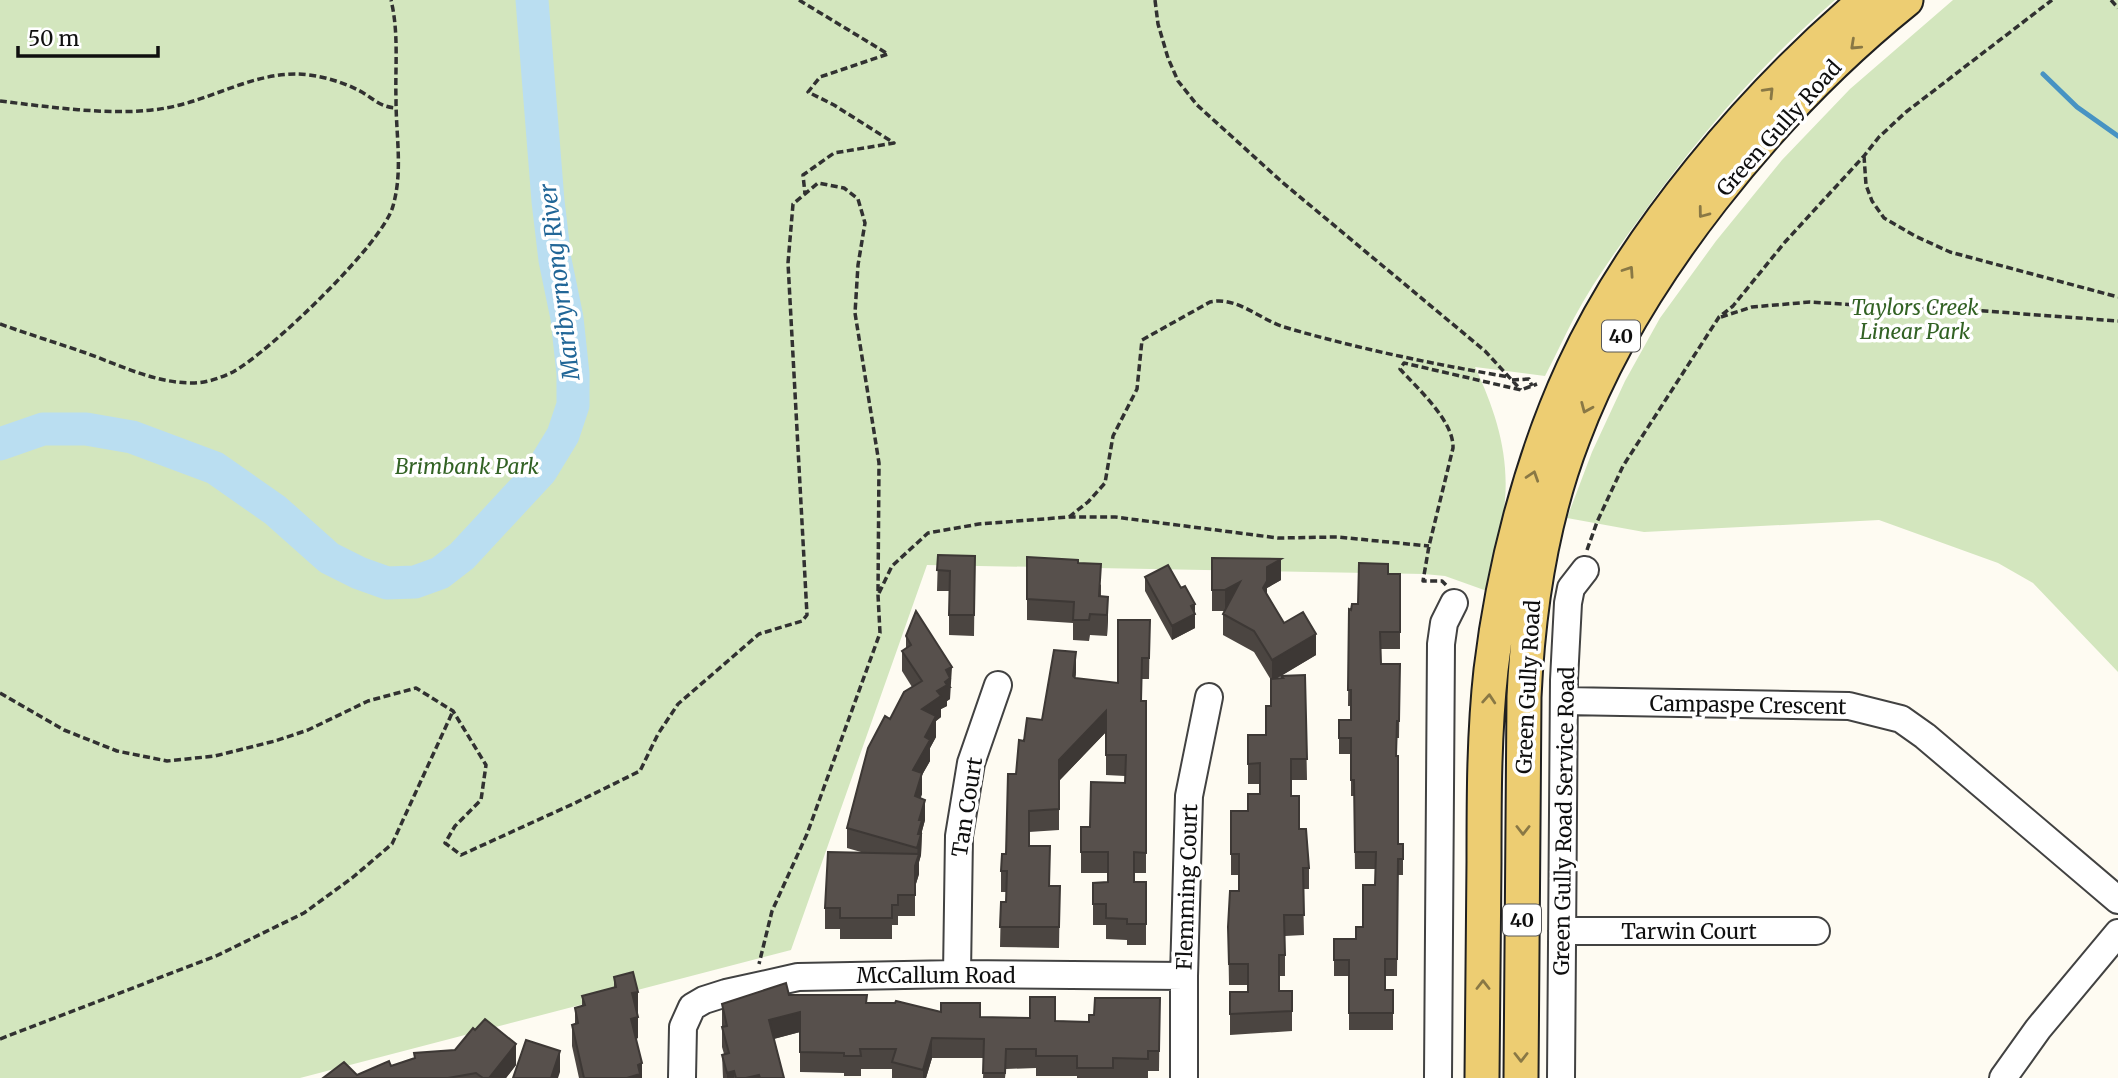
<svg xmlns="http://www.w3.org/2000/svg" width="2118" height="1078" font-family="Merriweather,serif">
<rect width="100%" height="100%" fill="#fefbf2"/>
<path fill="#d3e6be" d="M0 0H1835C1761 64 1699 136 1642 215 1618 248 1593 282 1574 318 1564 337 1555 357 1545 376L1475 367C1495 410 1509 452 1505 500 1503 530 1493 562 1487 591L1445 576 1424 574 927 565 791 950 300 1078H0Z
M1953 0H2118V672L2033 583 1998 563 1879 520 1644 532 1567 518 1592 452 1625 381 1660 318 1716 241 1782 160 1850 89Z"/>
<g fill="none" stroke-linecap="round" stroke-linejoin="round">
<path stroke="#4793c3" stroke-width="5" d="M2043 74 2077 107 2118 136"/>
<path stroke="#badef1" stroke-width="33" d="M0 444 43 429H86L132 437 215 468 275 510 329 558 359 573 387 583 415 582 440 573 462 556 541 471 563 435 573 405V374L567 318 555 260 548 201 532 0"/>
<defs>
<path id="minor" d="M1564 701 1849 706 1901 719 1925 736 2118 900
M1562 931H1816
M957 974 959 836 971 763 998 685
M682 1078 683 1027 692 1007 704 1000 726 993 798 977 957 974 1184 976
M1184 1078V976L1189 796 1209 697
M1438 1078 1441 644 1444 623 1454 603
M1561 1078 1564 680 1568 603 1571 588 1585 570
M2003 1078 2038 1029 2118 933"/>
<path id="major" d="M1482 1078C1483 1006 1483 934 1484 862 1484 798 1484 733 1491 670 1503 570 1531 460 1573 369 1635 234 1753 96 1866 0
M1521 1078 1524 697C1528 609 1541 521 1573 438 1633 277 1773 107 1906 0"/>
</defs>
<use href="#minor" stroke="#424242" stroke-width="30"/>
<use href="#major" stroke="#202020" stroke-width="37"/>
<path stroke="#313131" stroke-width="3.5" stroke-dasharray="7 3.5" stroke-linecap="butt" d="M799 0 888 54 820 77 808 92 834 105 894 143 834 153 803 175 805 194
M1155 0 1158 24 1168 58 1178 81 1197 105 1282 182 1485 351 1521 390
M2111 0 2118 8
M0 101C50 107 117 117 166 108 211 100 250 74 296 74 315 74 341 81 358 90 372 97 379 107 396 108
M1864 156 1866 185 1872 201 1884 218 1915 236 1950 252 2118 297
M1721 317 1752 307 1810 302 1905 308H1945L2118 321
M0 324C28 334 57 343 86 353 119 365 155 383 192 383 207 383 220 378 233 372 269 352 383 244 393 206 403 171 396 136 396 100 395 67 399 33 391 0
M1512 380 1529 379 1532 386
M1069 517 1088 502 1105 483 1113 436 1137 389 1142 340 1210 302C1237 296 1259 319 1284 327 1359 349 1433 364 1509 377
M1587 550 1597 522 1623 466 1719 317 1733 306 1785 242 1864 156 1879 137 1906 112 2052 0
M1446 585 1442 581H1423L1429 546 1453 448C1454 421 1418 389 1400 369L1404 363 1521 390 1537 384
M879 593 892 566 928 533 979 524 1069 517H1115L1278 538 1337 537 1429 546
M0 693 64 730 117 751 167 761 215 756 275 741 308 730 368 701 416 688 453 711 486 765 481 800 455 826 445 843 461 855 575 803 640 771 658 734 678 704 759 634 802 621 807 615 788 263 793 204 818 183 844 188 858 199 865 223 858 265 855 313 879 463 878 595 880 633 807 834 772 911 759 964
M0 1039 216 956 304 913 352 878 392 844 453 711"/>
<use href="#minor" stroke="#fff" stroke-width="26"/>
<use href="#major" stroke="#edcd72" stroke-width="33"/>
</g>
<path fill="#4b4541" d="M938 555 975 556 974 636 949 635V591H937Z
M1027 557 1078 563 1101 585V596L1108 618 1107 636 1090 635 1089 641 1073 640V623L1027 620Z
M1212 558 1281 580 1267 588V594L1284 623 1316 655 1276 679 1281 678V676L1305 675 1307 780H1291V796L1309 868V889H1303L1304 935 1285 936V976H1279V991H1292V1031L1230 1035V992H1248V985H1229L1228 927 1239 891V875H1231V811H1248L1260 794V784H1248V735H1266L1271 706V680L1254 652 1223 635V614L1224 611H1212Z
M1388 574H1400V649H1380L1381 664H1400L1399 738H1397L1396 756 1398 844H1403V875H1398L1397 976H1385V990H1393V1030H1349V976H1334V939H1356L1363 927 1375 885V869H1355L1354 796H1351V754H1339V720H1351V706H1348L1349 609 1351 610 1358 604Z
M1145 577 1181 588 1195 604V628L1172 640 1145 591Z
M1150 620 1149 679H1142L1141 701H1146V873H1134V882H1146V945H1127V940L1106 939V925H1093V883L1108 882V873H1081V827H1090L1125 783V776L1106 775V732L1059 781V830L1029 832V846L1050 886H1060L1059 948 1000 947 1001 902H1006V892H1001V871L1006 854 1016 774 1024 741 1042 720 1076 673 1075 678 1118 683Z
M906 636 952 688H950V699L947 701V706L941 709V717L936 721V737L930 748V761L922 775V794L920 798 925 820 922 831 921 855 919 862V874L915 887V916H898V925H892V939H840V929H825V908L861 852 847 848V828L890 719 912 687 902 671V651L906 648Z
M614 977 638 1013V1038L636 1039 642 1078H579L572 1046V1025L575 1024V1008L582 1006V996L614 988Z
M789 995 866 1003 980 1017 1089 1022 1094 1015 1160 998 1159 1071H1148V1078H1077V1076H1036V1068L1006 1069 1005 1078H983L984 1058H932L926 1078H892V1069H861V1076H844V1073L800 1072V1032L774 1039 784 1078H723L722 1055 724 1054 722 1047V1004Z
M414 1053 516 1065 506 1078H323L357 1075 414 1059Z"/>
<path fill="#3d3835" d="M1281 559V580L1267 588V567Z
M1267 581V602L1263 588Z
M1240 582 1225 611V590Z
M1108 597V618L1107 636V615Z
M1195 604V628L1172 640V626L1191 606Z
M1316 634V655L1272 681V660Z
M1076 652V673L1073 697V676Z
M952 667 950 699 947 701V706L941 709V717L936 721V737L930 748V761L922 775V794L915 817 913 770 922 709 945 682 946 670Z
M1106 711V732L1059 781V830V760Z
M925 800V820L922 831 921 855 919 862V874L915 887V866L917 861 919 820Z
M638 992V1013L632 1014V993Z
M800 1012V1032L769 1040V1020Z
M638 1017V1038L631 1040V1019Z
M932 1038V1058L926 1078H923V1070Z
M516 1044V1065L506 1078H489Z
M560 1051V1072L558 1078H551Z
M642 1063V1078H627L638 1065Z
M734 1071V1078H727V1073Z
M759 1075V1078H746Z"/>
<path fill="#57504c" stroke="#3d3835" stroke-width="2" d="M938 555 975 556 974 615H949L950 571 937 570Z
M1027 557 1078 560V563L1101 564 1099 596 1108 597 1107 615 1090 614 1089 620H1073L1074 602 1027 599Z
M1212 558 1281 559 1267 567V581L1263 588 1284 623 1303 612 1316 634 1272 660 1254 631 1223 614 1240 582 1225 590H1212Z
M1359 563 1388 564V574H1400V632H1380L1381 664H1400L1399 721H1397L1396 756H1398V844H1403V859H1398L1397 959H1385V990H1393V1013H1349V960H1334V939H1356V927H1363V885H1375L1376 852H1355L1354 780H1351V738H1339V720H1351V690H1348L1349 609 1351 610 1352 604H1358Z
M1168 565 1181 588 1185 586 1195 604 1191 606 1195 614 1172 626 1145 577Z
M916 611 952 667 946 670 950 678 945 682 947 685 937 691 941 696 922 709 936 716 925 737 930 740 913 770 922 773 915 796 925 800 919 820H922L918 834H921L917 848 847 828 868 748 885 716 890 719 904 692 922 681 902 651 911 645 906 636Z
M1118 620H1150L1149 658H1142L1141 701H1146V853L1134 852V882H1146V924H1127V919L1106 918V904H1093V883L1108 882V852H1081V827H1090L1091 782 1125 783 1126 755H1106V711L1059 760V809L1029 811V846H1050L1049 886H1060L1059 927H1000L1001 902H1006L1007 871H1001L1002 854H1006L1008 774H1016L1019 740 1024 741 1027 718 1042 720 1054 650 1076 652 1073 676 1075 678 1118 683Z
M1305 675 1307 759H1291V796H1299V829H1306L1309 868H1303L1304 915H1284L1285 955H1279V991H1292V1011L1230 1014V992H1248V964H1229L1228 927 1230 891H1239V854H1231V811H1248V794H1260V763L1248 764V735H1266V706H1271V679L1283 678 1281 676Z
M828 852 919 854 915 866V895H898V905H892V918H840V908H825Z
M633 972 638 992 632 993 638 1017 631 1019 642 1063 638 1065 640 1074 627 1078H584L572 1025 578 1023 575 1008 585 1005 582 996 616 987 614 977Z
M786 983 789 995H867L866 1003H895L896 1001 941 1012V1003H980V1017L1030 1018V997H1055V1021L1089 1022V1015H1094L1095 998H1160L1159 1051H1148V1059L1113 1058V1068H1077V1056H1036V1049H1006L1005 1073H983L984 1039 932 1038 923 1070 892 1062 896 1049H860L861 1056H844V1053L800 1052V1012L769 1020 784 1078H760L759 1075 746 1078H736L734 1071 727 1073 722 1055 729 1053 722 1027 727 1026 722 1004Z
M485 1019 516 1044 489 1078H483L476 1073 448 1078H323L344 1062 357 1075 389 1061 391 1066 415 1058 414 1053 455 1050 473 1028 475 1030Z
M526 1040 560 1051 551 1078H513Z"/>
<defs><path id="oneway-chevron" d="M-2-3.5L2.5 0L-2 3.5" fill="none" stroke-width="1.6" stroke-linecap="round" stroke-linejoin="round" transform="scale(1.75)"/></defs>
<g stroke="#897845">
<use href="#oneway-chevron" transform="translate(1855 45) rotate(137)"/>
<use href="#oneway-chevron" transform="translate(1769 92) rotate(-46)"/>
<use href="#oneway-chevron" transform="translate(1703 213) rotate(127)"/>
<use href="#oneway-chevron" transform="translate(1629 271) rotate(-56)"/>
<use href="#oneway-chevron" transform="translate(1586 408) rotate(113)"/>
<use href="#oneway-chevron" transform="translate(1533 476) rotate(-72)"/>
<use href="#oneway-chevron" transform="translate(1489 699) rotate(-86)"/>
<use href="#oneway-chevron" transform="translate(1523 830) rotate(90)"/>
<use href="#oneway-chevron" transform="translate(1483 985) rotate(-90)"/>
<use href="#oneway-chevron" transform="translate(1521 1057) rotate(90)"/>
</g>
<g text-anchor="middle" dominant-baseline="central" stroke-width="7" stroke-linejoin="round" paint-order="stroke">
<g fill="#fff" stroke="#575757" stroke-width="2">
<rect x="1602" y="320.5" width="38" height="31" rx="5"/>
<rect x="1503" y="904.5" width="38" height="31" rx="5"/>
</g>
<g font-size="19" font-weight="bold" fill="#0f0f0f">
<text x="1621" y="336">40</text>
<text x="1522" y="920">40</text>
</g>
<g font-size="21" fill="#0f0f0f" stroke="#fff">
<text transform="translate(1779 128) rotate(-48)">Green Gully Road</text>
<text transform="translate(1528 687) rotate(-87)">Green Gully Road</text>
<text transform="translate(1748 705) rotate(1)">Campaspe Crescent</text>
<text transform="translate(967 807) rotate(-81)">Tan Court</text>
<text transform="translate(1564 821) rotate(-89)">Green Gully Road Service Road</text>
<text transform="translate(1187 887) rotate(-88)">Flemming Court</text>
<text x="1689" y="931">Tarwin Court</text>
<text x="936" y="975">McCallum Road</text>
</g>
<g font-size="21" font-style="italic" fill="#326224" stroke="#fff">
<text x="1915" y="307">Taylors Creek<tspan x="1915" dy="24">Linear Park</tspan></text>
<text x="467" y="466">Brimbank Park</text>
</g>
<g font-size="23" font-style="italic" fill="#216697" stroke="#fff">
<text transform="translate(559 282) rotate(-97)">Maribyrnong River</text>
</g>
</g>
<path d="M18 46v10h140v-10" fill="none" stroke="#0f0f0f" stroke-width="3.5"/>
<text x="28" y="46" font-size="21" fill="#0f0f0f" stroke="#ffffff" stroke-width="5" paint-order="stroke">50 m</text>
</svg>
